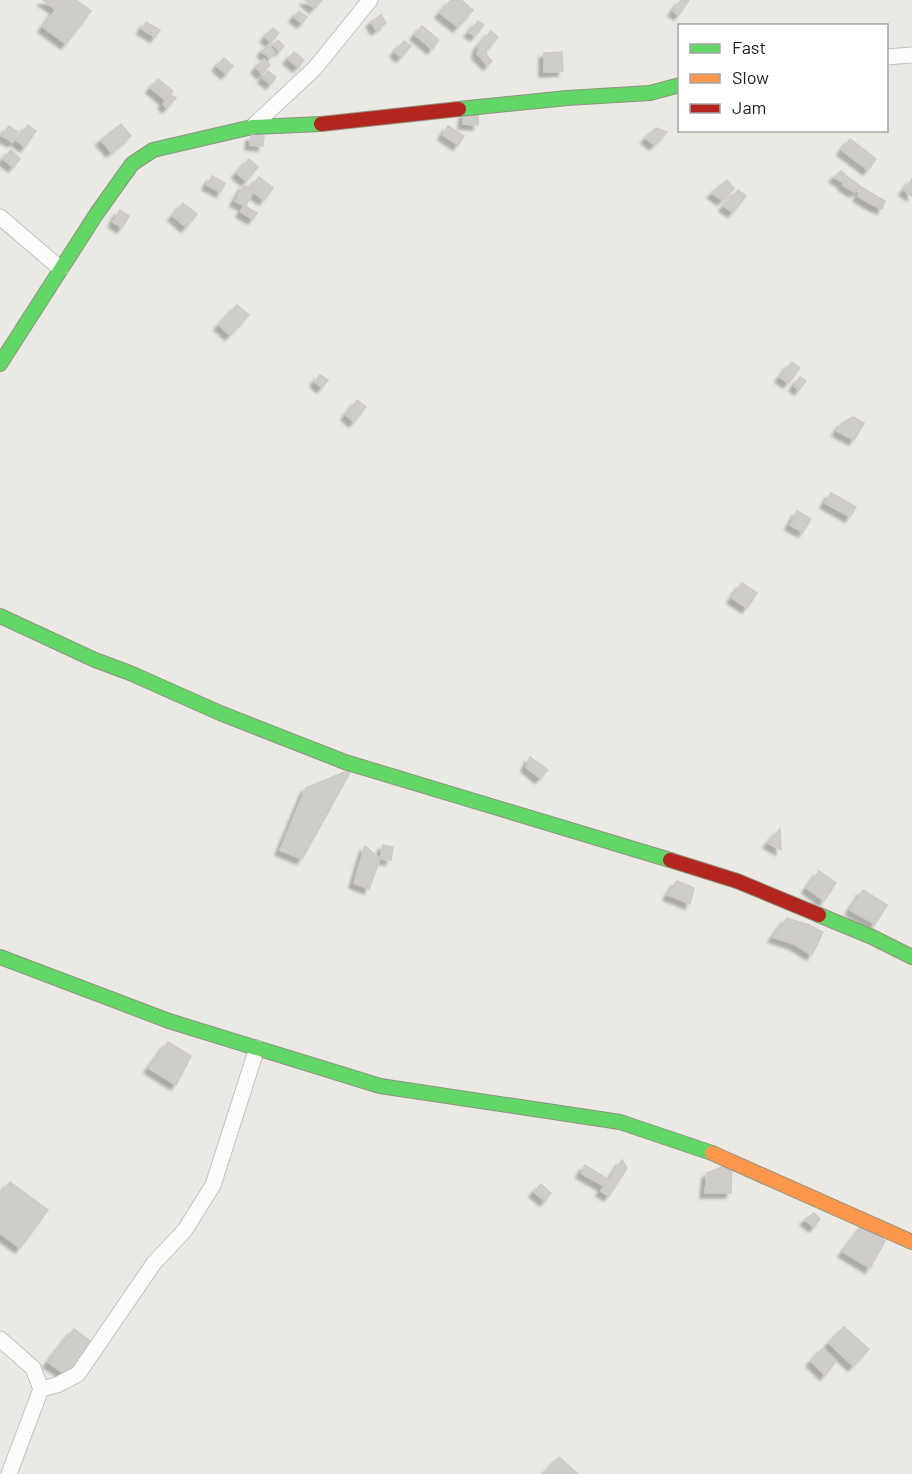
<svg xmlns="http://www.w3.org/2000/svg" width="912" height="1474" font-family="Barlow,sans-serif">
<defs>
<filter id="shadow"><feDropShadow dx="-5" dy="5" stdDeviation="1.5" flood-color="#0004"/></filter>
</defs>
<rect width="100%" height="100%" fill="#eae9e4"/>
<path fill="#cecdc9" stroke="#cdcac6" stroke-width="1.5" filter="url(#shadow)" d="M43 0H62L55 9Z
M63 0H76L91 11 66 44 43 27Z
M305 0H322L314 8Z
M451 0H461L473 10 458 27 440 13Z
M681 0H689L679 15 673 11Z
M299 11 307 17 302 23 294 17Z
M381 15 386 23 376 30 371 22Z
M478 21 484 25 475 36 469 32Z
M146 22 160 30 155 37 142 29Z
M422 26 439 40 432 49 415 35Z
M273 28 279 33 271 42 265 37Z
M491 31 498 37 486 51 487 56 492 61 488 65 477 54 479 45Z
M278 40 284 46 279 51 273 45Z
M404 41 411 46 401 57 395 52Z
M268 45 275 52 270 58 262 52Z
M294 52 304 60 298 67 288 59Z
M562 52 563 71 544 72V53Z
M224 58 233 66 226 74 217 66Z
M264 59 270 65 262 74 256 68Z
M268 71 276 77 271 84 263 78Z
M158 79 173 91 165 100 151 88Z
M171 95 176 98 167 108 163 104Z
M464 113 478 114V125L463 124Z
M121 124 131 136 111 152 101 140Z
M28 125 36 131 25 147 16 140Z
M9 126 18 132 13 142 2 136Z
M448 126 464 136 458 145 443 135Z
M656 128 667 132 654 145 646 138Z
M251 136H264L263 146 250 145Z
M850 139 876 159 868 170 842 150Z
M11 150 20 159 13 167 3 159Z
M249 159 258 167 246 181 237 173Z
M841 171 849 178 844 183 834 177Z
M212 176 225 183 221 192 207 185Z
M259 177 273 188 264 200 249 189Z
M849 178 863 188 854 192 843 185Z
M912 179V196L904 190Z
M727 180 734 189 722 200 712 193Z
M244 185 254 191 245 206 235 201Z
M863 188 876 196 871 204 858 196Z
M738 190 746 196 733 212 724 206Z
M876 196 885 201 882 209 871 204Z
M183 203 197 214 186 227 173 216Z
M245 206 257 213 253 219 241 212Z
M120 210 129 216 122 228 113 222Z
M237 305 249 315 230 335 219 325Z
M792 362 800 368 788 383 780 377Z
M320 375 328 380 322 388 315 382Z
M800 377 806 381 799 390 794 386Z
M357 400 366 407 354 422 346 415Z
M853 417 864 423 854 440 837 431 842 423Z
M831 493 856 507 850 517 825 503Z
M797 511 811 519 803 532 790 525Z
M742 583 757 593 747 608 732 598Z
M530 757 548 770 540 778 526 767Z
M352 769 302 859 280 850 306 788Z
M780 829 781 850 768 843Z
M383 845 393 847 391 860 380 859Z
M365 846 380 859 369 889 354 883Z
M819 871 836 883 824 901 807 888Z
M677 881 694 888 690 904 668 895Z
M863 890 887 905 875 924 850 910Z
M787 918 809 925 794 944 773 937Z
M809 925 823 932 812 955 794 944Z
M168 1042 191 1056 176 1085 149 1068Z
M622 1160 627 1168 609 1196 601 1191 604 1186 581 1173 585 1165 609 1180Z
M732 1163 731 1193H705L707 1173Z
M10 1182 48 1210 20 1248 0 1233V1195Z
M541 1184 551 1193 545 1201 534 1192Z
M814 1213 820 1219 814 1227 805 1220Z
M866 1222 885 1241 870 1268 843 1252Z
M844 1327 869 1349 853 1366 829 1343Z
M74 1329 94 1344 69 1377 48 1362Z
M823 1348 836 1361 825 1375 811 1361Z
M559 1457 578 1474H544Z"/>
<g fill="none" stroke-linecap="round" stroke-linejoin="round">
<defs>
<path id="street" d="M886 57 912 55
M252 127 315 68 370 0
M0 217 61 269
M0 1339 33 1368 41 1389 9 1474
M41 1389 57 1385 78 1374 154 1263 185 1230 213 1185 257 1048"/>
<path id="fast" d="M459 109 567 98 650 93 680 85
M0 364 97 213 132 164 153 150 252 127 321 124
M0 616 95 660 130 673 220 713 345 762 670 860
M819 915 872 937 912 957
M0 957 169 1021 380 1086 620 1122 712 1153"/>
<path id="slow" d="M712 1153 912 1242"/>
<path id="jam" d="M321 124 459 109
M670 860 737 881 819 915"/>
</defs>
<use href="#street" stroke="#c1c1bf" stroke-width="17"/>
<use href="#fast" stroke="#8e927e" stroke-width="16"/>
<use href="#slow" stroke="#8e927e" stroke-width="16"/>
<use href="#jam" stroke="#8e927e" stroke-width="16"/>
<use href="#street" stroke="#fcfcfb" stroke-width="15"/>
<use href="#fast" stroke="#63d668" stroke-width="14"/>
<use href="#slow" stroke="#ff974d" stroke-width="14"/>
<use href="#jam" stroke="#b3261e" stroke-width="14"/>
</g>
<rect x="678" y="24" width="210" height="108" fill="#ffffff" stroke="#a4a4a4" stroke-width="1.5"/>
<rect x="690" y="44" width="30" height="9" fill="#63d668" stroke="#a4a4a4" stroke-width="1.5"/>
<text x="732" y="54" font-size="18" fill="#1c1c1c">Fast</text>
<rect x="690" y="74" width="30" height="9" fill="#ff974d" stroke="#a4a4a4" stroke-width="1.5"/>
<text x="732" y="84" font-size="18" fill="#1c1c1c">Slow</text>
<rect x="690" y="104" width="30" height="9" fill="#b3261e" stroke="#a4a4a4" stroke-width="1.5"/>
<text x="732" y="114" font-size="18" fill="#1c1c1c">Jam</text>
</svg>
